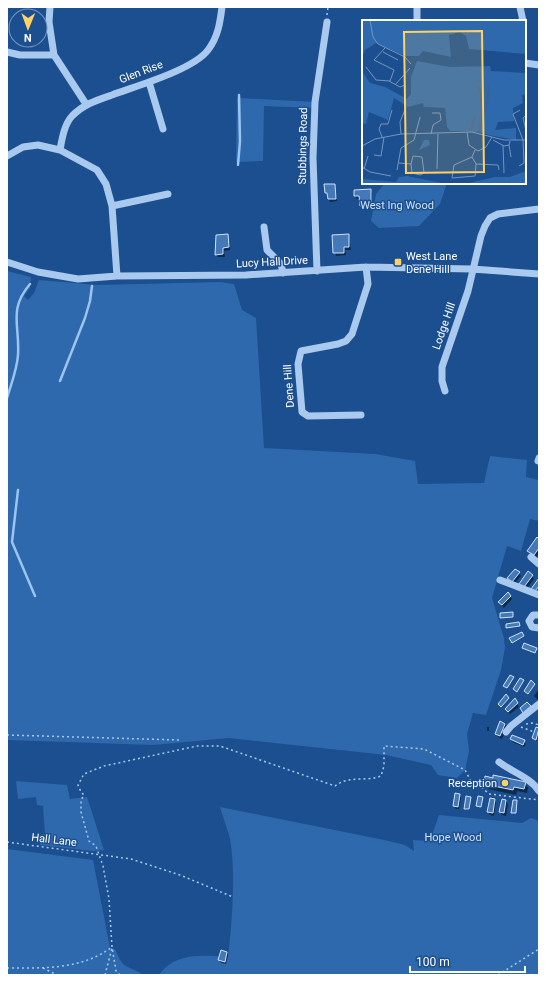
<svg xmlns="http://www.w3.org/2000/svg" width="546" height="982" font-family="Roboto,sans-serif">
<rect width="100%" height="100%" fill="#1b4f8f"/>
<path fill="#2e69ad" d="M237 98 315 102V108L264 106 263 161 236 162Z
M385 183H447L440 204 419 226 379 228 371 221 376 194Z
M7 271 31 277 30 288 24 296 28 300 34 293 39 280 97 285 220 282 234 284 242 310 256 318 264 448 375 454 415 461 418 484 484 483 490 456 527 460 526 477 539 480V521L530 519 521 551 507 546 492 598 504 638 505 648 501 670 486 715 473 713 467 734 469 751 465 770 457 778 438 775 431 765 386 755 229 738 153 745 7 740Z
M16 781 67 785 70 799 87 797 104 850 93 851 40 845 39 835 45 834 43 806 37 805 36 797 18 799Z
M220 807 389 841 405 845 414 851 413 840 430 841 439 815 522 823 531 818 539 821V975H159C175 952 203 955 228 957 232 924 236 871 230 839 227 828 223 817 220 807Z
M7 849 93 860 110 948 115 949C124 971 126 964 144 975H7Z"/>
<path fill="#0007" d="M335 185 337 201 330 202 326 193Z
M370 190 372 193V209H362L360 199H357L355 196Z
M228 235 230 250 224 251 225 257H218L216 254Z
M348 235 351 250H345L346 255 336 256 333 236Z
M539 540V553L536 558 528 551Z
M516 570 521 576 514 584 509 578Z
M532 576 534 579 526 590 522 587Z
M510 596 512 599 504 608 499 602Z
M513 614V618H501Z
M519 624 520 627 507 628Z
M522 633 524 637 513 643 511 639Z
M523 681 518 692 514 690V689Z
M534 685 529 694 526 692Z
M539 689V701L534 696Z
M509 698 502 707 500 705Z
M515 700 519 707 510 714 506 709Z
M505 724 507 727 502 739 498 737 496 734Z
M487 727H489V731H487Z
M537 728 539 729 537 741 533 738Z
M511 739 524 741 526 744 524 747 513 742Z
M525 783 528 788 527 793 517 791 516 795 488 789 485 784Z
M459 795 461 798 459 809H456L454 806Z
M470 798 469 810H466L465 808Z
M490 799 494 800 496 803 494 816 490 815 488 812Z
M506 801 508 804 506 816 502 815 500 812Z
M227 953 228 956 226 964 221 963 219 960Z"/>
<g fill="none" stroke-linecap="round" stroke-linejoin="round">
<path stroke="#9cc4f0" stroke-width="2.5" d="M238 165 240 141 239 95
M60 381 85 318 90 301 92 286
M7 398C11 384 17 370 18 355 20 325 8 310 30 284
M18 490 12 542 35 596"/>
</g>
<path fill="#4478b7" stroke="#cfe3fa" d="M324 184H335L336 199H328L327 193H325Z
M371 189V206H360L359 196H354V190Z
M228 234 229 247 223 248V254L215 255 216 235Z
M349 234V247H344V253H333L332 235Z
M537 537 539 539V548L534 555 527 551Z
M515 569 520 572 512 582 507 578Z
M528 571 533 575 524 587 519 584Z
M539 578V586L535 591 531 589Z
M508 592 511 596 502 605 498 602Z
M513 612V617L500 618V613Z
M519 622 520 626 506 628V624Z
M522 632 524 636 512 643 509 638Z
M524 643 537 648 535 653 522 648Z
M510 675 514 677 507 688 503 686Z
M520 678 524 680 517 692 513 689Z
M531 680 535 684 528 694 524 691Z
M506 694 509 698 501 707 498 704Z
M515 698 518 703 508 712 505 709Z
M527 702 531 706 523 713 520 708Z
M500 721 505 724 500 736 495 734Z
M536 727 539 728 536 740 532 738Z
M512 735 525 740 523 745 510 739Z
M493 775 526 782 524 789 514 787 513 790 484 784 485 776 493 778Z
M455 793 460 794 458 807 453 806Z
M466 796 471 797 469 809H464Z
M478 796 483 797 481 807 476 806Z
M490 798 495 799 493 813 487 812Z
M502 799 506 800 504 813 499 812Z
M513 800H517L516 813H511Z
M221 950 227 952 225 962 218 960Z"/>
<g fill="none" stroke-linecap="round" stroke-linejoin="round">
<path stroke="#a9c9ee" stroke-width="1.5" stroke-dasharray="2 3" stroke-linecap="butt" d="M327 15 328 7
M526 724 532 723 539 725
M521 727 534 732
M7 735 179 740
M7 842 131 859 180 875 233 897
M7 968C44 968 81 970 112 947
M43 968 57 975
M105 975 112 948
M120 975 116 971 112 947 109 899 103 866 96 846 89 841 81 812V800L84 795 81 792 78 785 84 774 104 766 197 746H220L335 786C349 775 366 782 381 776L384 766V746L424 749 465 770 472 783 479 785 489 794 539 800
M498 975 539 949"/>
<path stroke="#a9c9ee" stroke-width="7" d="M50 7 49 22 54 55 86 104
M417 7V21
M520 7 523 21
M7 52 20 55H54
M525 63 539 65
M149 82 163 129
M60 150C62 139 64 125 72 116 84 104 97 100 112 95 136 86 193 70 208 50 218 37 220 23 222 7
M7 156 23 147 38 145 60 150 97 170 106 184 112 206 117 276
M112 206 168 194
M264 227 267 250 281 264 283 273
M7 262 38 272 78 279 117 276 246 275 366 267 472 269 539 274
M317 271 313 158 315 102 327 22
M445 391 442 381V367L468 291 481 236 485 226 490 218 498 214 539 209
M361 415 308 416 302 412 298 364 301 351 338 344 346 341 352 334 368 284 366 267
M538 461 539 458
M531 557 539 564
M500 580 539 595
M539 615H533L529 621 532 627 539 628
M506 732 511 726 539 704
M499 762C512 772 530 777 539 791"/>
</g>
<g fill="#ffd166" stroke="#1b4f8f" stroke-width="1.5">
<rect x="394" y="258" width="8" height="8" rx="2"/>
<circle cx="505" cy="783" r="4"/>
</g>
<g text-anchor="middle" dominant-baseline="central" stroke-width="3" stroke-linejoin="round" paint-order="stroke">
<g font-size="11" fill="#fff" stroke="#1b4f8f">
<text transform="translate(141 72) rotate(-21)">Glen Rise</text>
<text transform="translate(303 146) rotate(-89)">Stubbings Road</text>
<text transform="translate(272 262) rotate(-3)">Lucy Hall Drive</text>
<text transform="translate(444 326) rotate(-71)">Lodge Hill</text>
<text transform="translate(289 386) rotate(-94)">Dene Hill</text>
<text transform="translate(54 840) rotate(7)">Hall Lane</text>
</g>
<g font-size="11" fill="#cfe3fa" stroke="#1b4f8f">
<text x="397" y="205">West Ing Wood</text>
<text x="453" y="837">Hope Wood</text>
</g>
<g font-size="11" fill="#fff" stroke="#1b4f8f" text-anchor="start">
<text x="406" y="256">West Lane<tspan x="406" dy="13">Dene Hill</tspan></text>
<text x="497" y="783" text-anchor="end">Reception</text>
</g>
</g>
<g transform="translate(362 20)">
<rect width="164" height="164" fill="#1b4f8f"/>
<path d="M0 0H164V34L107 29 104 16 98 12 87 15 89 37 61 31 57 36H44L14 23 3 30 0 37ZM55 41 88 47 128 46 129 51 164 53V75H160L161 83 151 88 152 101 136 102 133 110 154 108V120L127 115 117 112 118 109 116 112 88 111 85 107 83 88 62 87 61 83 46 87 32 78 26 100 7 92 4 104 0 103V51L8 63 23 67 45 79 49 74V57ZM62 120H67L68 125 57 130ZM164 151V164H0V159L34 162 37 157 45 156 85 164 107 163 133 157H148Z" fill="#2e69ad"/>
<path fill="none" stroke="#3c6290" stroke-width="2" d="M116 66 119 74V82M108 111 113 97M117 111 126 81 127 64"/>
<path fill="none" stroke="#7695bc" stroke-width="1" d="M8 0 11 17 16 24 43 37 49 44M21 32 36 40M4 47 14 60 28 61 32 50 12 40 23 28M27 61 38 67 43 65M33 65 48 48M158 90 151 94 161 120M164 95 161 98 164 110M105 112 107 125 116 131 124 127 130 117M39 114 38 102 44 87M69 114 71 105 79 100 78 93H70M20 117 17 109 19 104H26L30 90M131 120 142 126 147 125 148 121M141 125 142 153M147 125 149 137M0 126 13 119 39 114 110 112 142 120H164M12 135 19 136 22 117M110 137 114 144 113 156 90 158 92 145 110 137 113 130M37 143 49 144 50 153 58 155 62 153 60 137 51 136 49 144M114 144 136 145 137 150M157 146 162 143 161 120M0 147 8 152 29 156M2 149 6 136M75 149 76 114M35 150 39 128 52 120 58 97"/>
<path fill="#ffd166" fill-opacity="0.15" stroke="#ffd166" stroke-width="2" d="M120 11 122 152 44 153 42 12Z"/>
<rect width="164" height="164" fill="none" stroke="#fff" stroke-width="2"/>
</g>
<rect width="546" height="982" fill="none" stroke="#ffffff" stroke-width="16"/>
<g transform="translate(28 28) rotate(181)"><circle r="19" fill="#1b4f8f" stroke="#7695bc"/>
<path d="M0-3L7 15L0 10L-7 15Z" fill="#ffd166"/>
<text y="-6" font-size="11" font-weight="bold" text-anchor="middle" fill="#ffffff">N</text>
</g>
<path d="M410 966v6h115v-6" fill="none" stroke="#ffffff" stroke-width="2"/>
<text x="416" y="966" font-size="12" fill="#ffffff" stroke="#1b4f8f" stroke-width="3" paint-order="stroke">100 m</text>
</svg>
